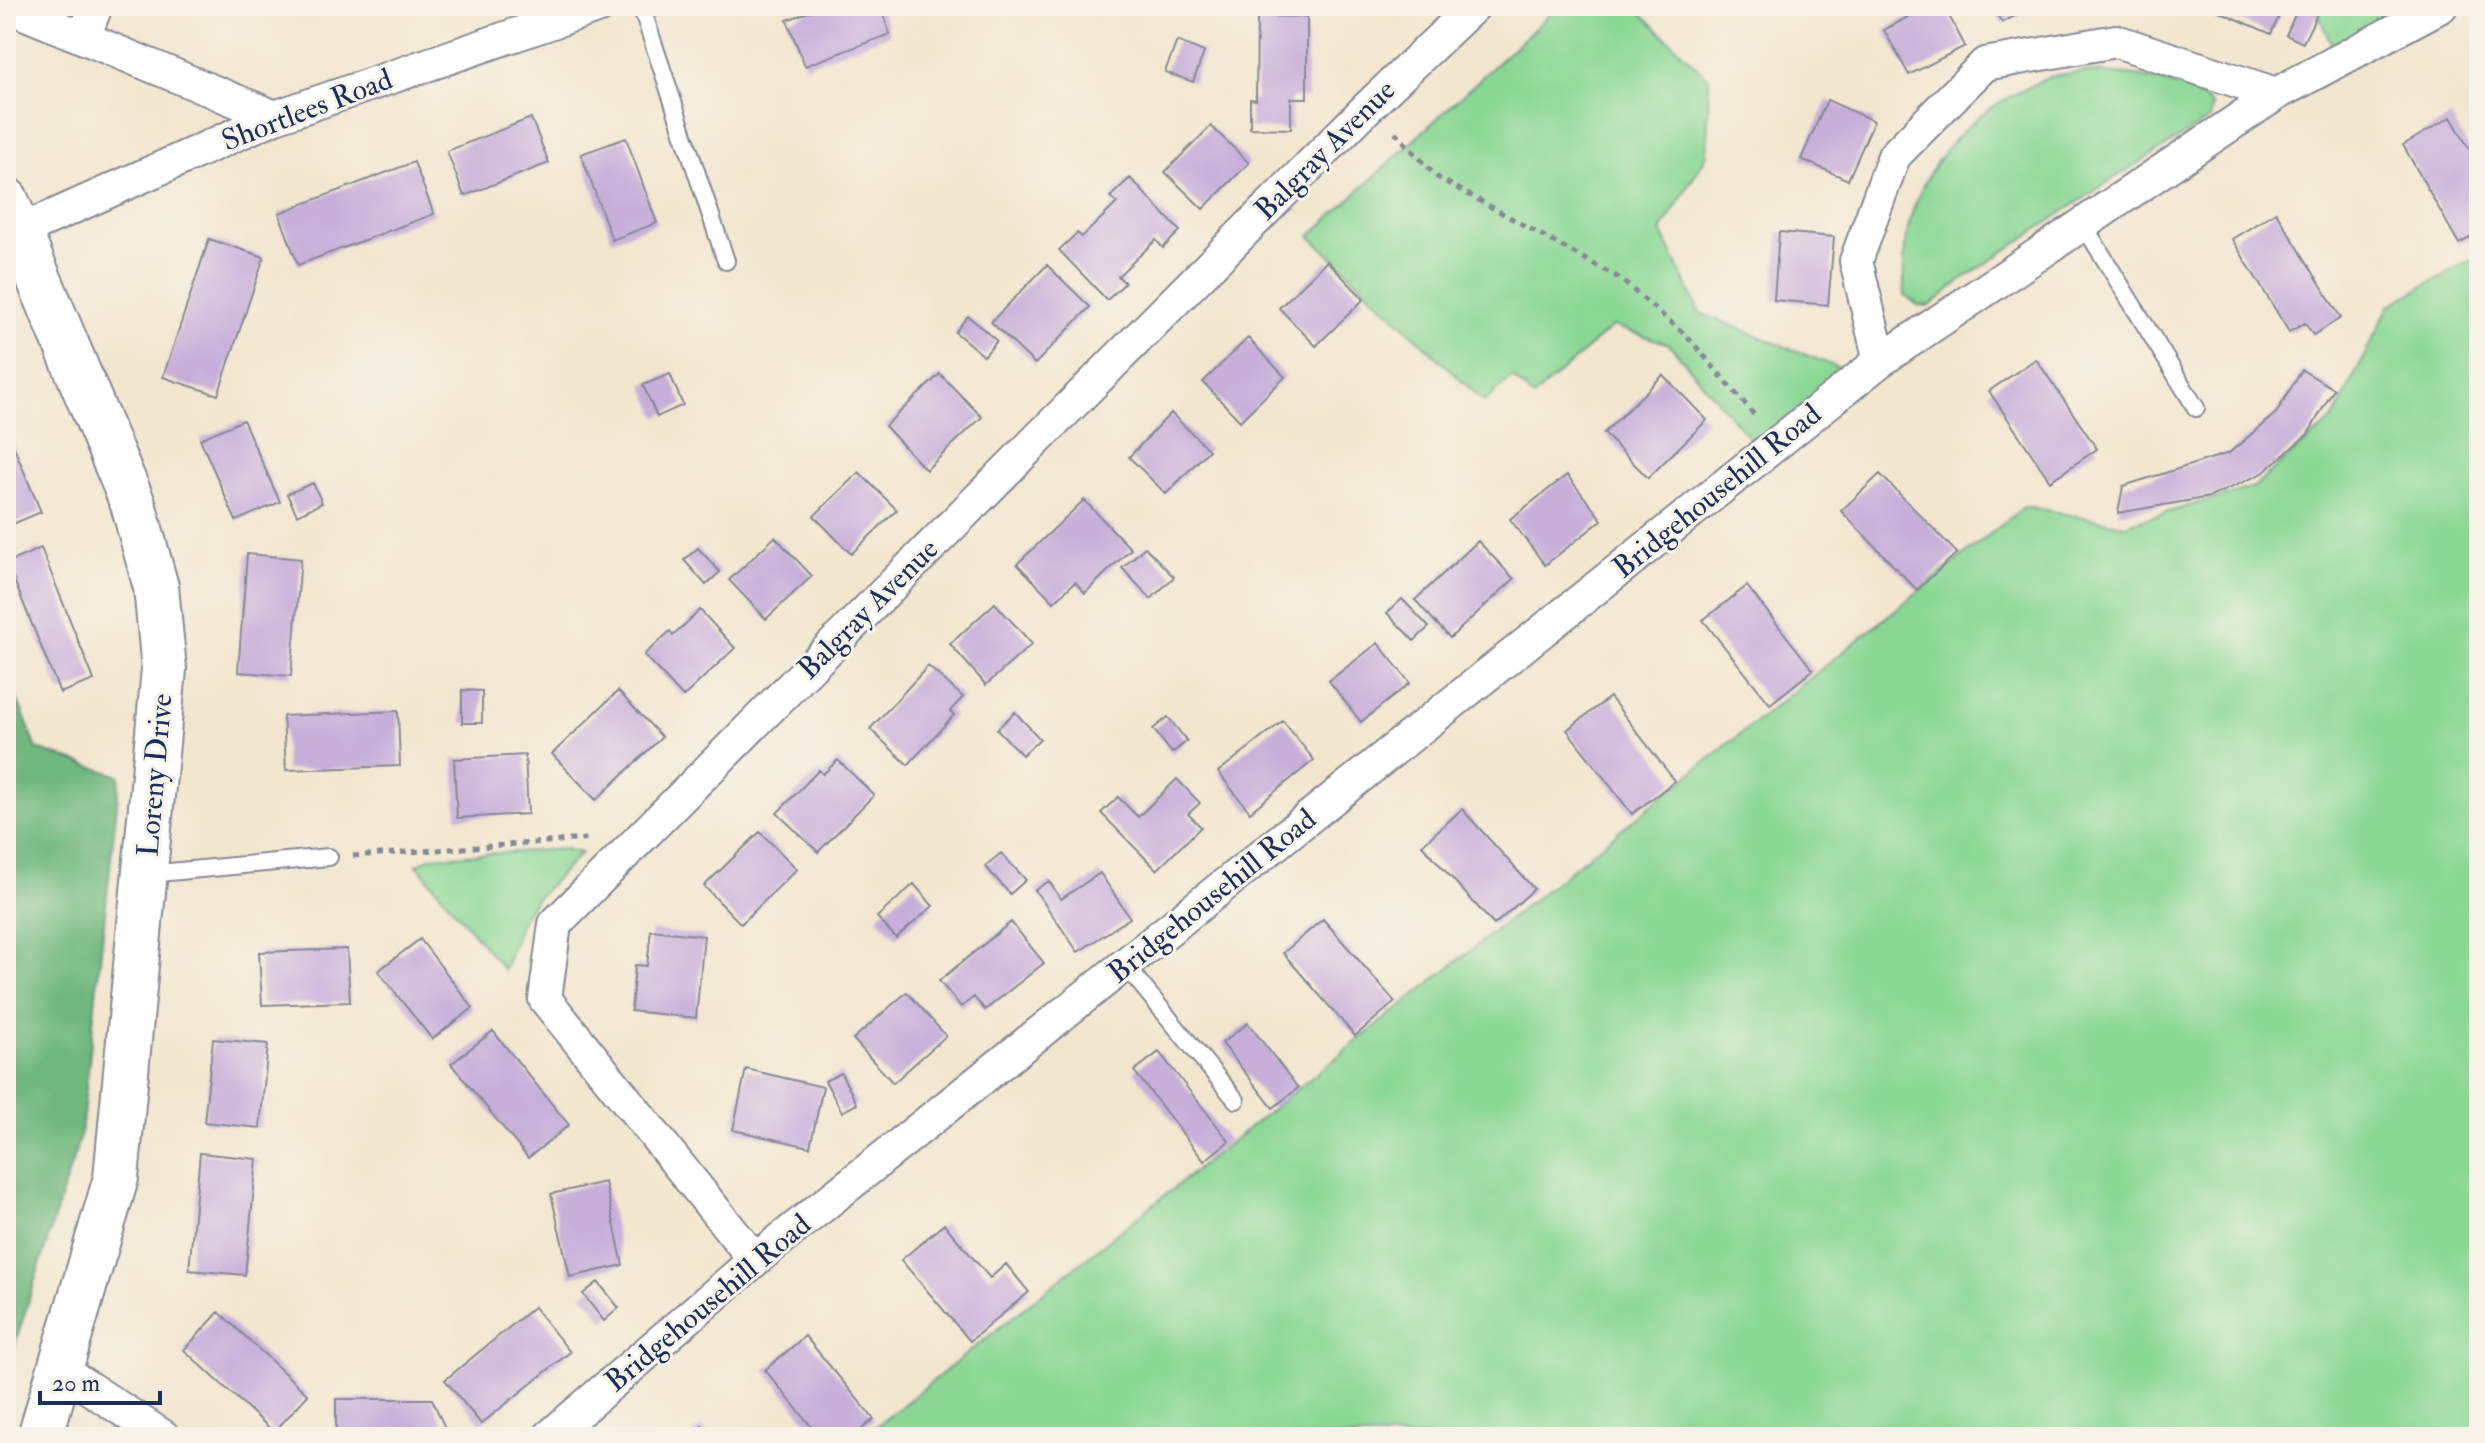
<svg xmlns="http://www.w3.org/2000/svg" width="2485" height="1443" font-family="'IM FELL Double Pica',serif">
<rect width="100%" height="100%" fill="#f7f3e8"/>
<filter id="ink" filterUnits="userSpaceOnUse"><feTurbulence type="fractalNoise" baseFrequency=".0125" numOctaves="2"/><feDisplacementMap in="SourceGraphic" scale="16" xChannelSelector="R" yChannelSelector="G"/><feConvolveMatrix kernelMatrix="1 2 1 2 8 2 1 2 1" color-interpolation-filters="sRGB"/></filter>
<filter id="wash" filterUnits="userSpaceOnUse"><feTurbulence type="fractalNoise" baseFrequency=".006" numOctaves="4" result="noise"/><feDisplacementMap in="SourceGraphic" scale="32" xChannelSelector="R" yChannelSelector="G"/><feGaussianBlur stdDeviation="1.8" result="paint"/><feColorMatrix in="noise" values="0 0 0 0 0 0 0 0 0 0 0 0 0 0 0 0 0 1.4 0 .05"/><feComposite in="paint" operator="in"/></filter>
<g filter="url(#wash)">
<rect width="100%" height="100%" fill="#f3e6cf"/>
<path fill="#8bd895" stroke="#53847a" stroke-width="2" d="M1559 6H1634L1709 79 1707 155 1661 231 1700 313 1844 370 1757 447 1669 344 1613 326 1533 397 1512 377 1484 402 1310 236Z
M2315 6H2388L2396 20 2334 51Z
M2085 72C2129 74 2176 77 2212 105L2210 119 2111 180 1963 279 1930 306 1918 305 1905 295C1896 204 1940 131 2021 91 2030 87 2039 80 2049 77 2060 74 2073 74 2085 72Z
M2479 255V1437H863L2025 506 2124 525 2254 487 2333 419 2389 306Z
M565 849 581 853 535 900 522 919 504 970 417 865 431 857Z"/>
<path fill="#70b87e" stroke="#46746e" stroke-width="2" d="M6 670 37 749 120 776 81 1133 6 1373Z"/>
<g id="blocks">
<path fill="#c7afda" d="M824 6H880L890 34 805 66 787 20Z
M1204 6H1233L1229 16Z
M1928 6H1944L1965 46 1909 75 1884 30Z
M1992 6H2033L2002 23Z
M2207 6H2284L2271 34Z
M2299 6 2318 12 2303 43 2286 35Z
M1257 16 1307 17V98H1291V129L1250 128V99L1256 100Z
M1177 41 1204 52 1193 82 1165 72Z
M1827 100 1874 121 1848 180 1801 159Z
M2451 117 2479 166V233L2459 244 2403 145Z
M531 118 549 163 464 196 447 151Z
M1211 126 1249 163 1203 209 1165 172Z
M626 138 657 223 612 240 581 154Z
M414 162 434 214 298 265 279 213Z
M1130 178 1180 231 1163 248 1156 240 1118 276 1125 283 1107 300 1059 250 1077 233 1082 237 1117 203 1110 197Z
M2276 212 2341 318 2313 335 2305 323 2289 332 2232 239Z
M1779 232 1834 237 1828 305 1774 300Z
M209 239 264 257 218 395 163 377Z
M1327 261 1364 299 1316 346 1279 308Z
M1047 265 1090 307 1035 364 991 322Z
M968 316 997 341 984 356 955 332Z
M1248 338 1285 377 1240 421 1203 382Z
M2036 359 2097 449 2050 481 1989 391Z
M2302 370 2334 389 2308 434 2263 473 2210 497 2118 513 2123 486 2229 453 2276 413Z
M670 374 683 405 657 417 643 385Z
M940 374 982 417 926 470 885 426Z
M1663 375 1707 420 1648 478 1604 433Z
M1171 413 1209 450 1166 494 1129 457Z
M243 420 280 502 236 521 200 439Z
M6 428 41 512 6 527Z
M859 472 897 510 851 554 814 516Z
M1880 474 1957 553 1917 590 1841 511Z
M1567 475 1602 520 1545 565 1510 519Z
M313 483 322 503 297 515 287 494Z
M1084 500 1131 549 1085 593 1075 582 1054 602 1017 564Z
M775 537 812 576 766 619 729 580Z
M1478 541 1514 579 1450 638 1415 600Z
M1145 547 1174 577 1151 599 1122 568Z
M41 548 94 680 60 693 7 563Z
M698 548 720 572 706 585 684 560Z
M247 554 301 559 291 676 238 672Z
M1747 586 1813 670 1770 704 1703 620Z
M1402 599 1429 627 1414 641 1387 613Z
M995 603 1032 644 986 685 950 644Z
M700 610 735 648 683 697 644 655 670 631 673 636Z
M1378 643 1410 683 1361 722 1329 681Z
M928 666 963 697 950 711 954 715 908 765 870 729Z
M462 690 482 691V723H462Z
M618 691 662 737 596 800 552 754Z
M1610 697 1675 781 1632 814 1567 730Z
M398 711 400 766 286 770 283 716Z
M1015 712 1040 739 1022 755 997 729Z
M1168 717 1187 741 1172 753 1153 729Z
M1283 721 1314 760 1250 812 1218 772Z
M525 755 528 814 457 818 454 759Z
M838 760 874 795 818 852 777 813 819 770 823 774Z
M1177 779 1200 803 1188 814 1201 827 1157 870 1101 813 1118 797 1138 817Z
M1462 809 1534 889 1494 925 1422 845Z
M760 832 797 869 741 924 704 886Z
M1001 853 1026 880 1010 894 985 866Z
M1100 873 1130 918 1078 952 1035 890 1049 881 1061 899Z
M914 884 933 906 896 938 877 917Z
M1323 919 1395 1002 1355 1036 1283 953Z
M1011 922 1044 963 985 1010 974 997 961 1007 939 981Z
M651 930 704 936 696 1018 631 1011 635 965 647 966Z
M420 939 473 1008 432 1039 378 971Z
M347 949 350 1002 262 1005 259 952Z
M907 992 946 1036 893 1083 853 1039Z
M1248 1023 1298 1088 1273 1108 1222 1043Z
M493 1031 569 1125 528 1158 451 1064Z
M213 1039 268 1044 260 1128 204 1122Z
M1159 1052 1229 1141 1204 1161 1134 1071Z
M746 1069 823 1087 810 1147 733 1130Z
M841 1073 857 1104 842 1112 825 1081Z
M200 1153 257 1159 245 1275 189 1270Z
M605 1182 623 1265 570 1277 551 1194Z
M944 1224 990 1278 1006 1264 1029 1292 970 1341 901 1260Z
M598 1282 619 1308 604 1321 583 1294Z
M534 1307 570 1352 481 1424 445 1380Z
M219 1312 308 1395 274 1432 184 1350Z
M805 1336 874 1419 852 1437H820L765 1370Z
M336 1399H432L449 1437H336Z
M702 1426 711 1437H689Z"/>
</g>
</g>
<g filter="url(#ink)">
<use href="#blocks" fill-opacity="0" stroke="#878a96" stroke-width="2"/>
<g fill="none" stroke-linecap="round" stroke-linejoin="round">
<defs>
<path id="lane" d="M641 6 726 261
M2083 224 2196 408
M148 874 329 857
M1125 965 1236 1100"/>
<path id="street" d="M7 6 275 117
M84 37 96 6
M20 231 275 117 599 6
M1880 361 1856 261 1894 156 1985 64 2116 41 2276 94
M755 1260 545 999 555 924 1370 105 1474 6
M60 1369 164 1437
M549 1437 755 1260 1880 361 2276 94 2441 6"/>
<path id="secondary" d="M6 200 133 504 156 587 164 669 116 1178 40 1437"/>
</defs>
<use href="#lane" stroke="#878a96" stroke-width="20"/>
<use href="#street" stroke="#878a96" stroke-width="36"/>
<use href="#secondary" stroke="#878a96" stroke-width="48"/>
<path stroke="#878a96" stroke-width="5" stroke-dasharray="6 6" stroke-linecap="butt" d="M1395 132 1437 177 1619 278 1687 336 1756 417
M353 856 587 839"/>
<use href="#lane" stroke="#fff" stroke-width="16"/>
<use href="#street" stroke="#fff" stroke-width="32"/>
<use href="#secondary" stroke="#fff" stroke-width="44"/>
</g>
</g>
<g text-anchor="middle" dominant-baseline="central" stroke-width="6" stroke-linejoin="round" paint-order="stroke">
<g font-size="30" fill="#1b2f5e" stroke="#f7f3e8">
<text transform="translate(307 110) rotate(-21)">Shortlees Road</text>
<text transform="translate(1325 150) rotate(-45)">Balgray Avenue</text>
<text transform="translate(1717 491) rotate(-39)">Bridgehousehill Road</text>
<text transform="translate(868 609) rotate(-45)">Balgray Avenue</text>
<text transform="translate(155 775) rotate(-85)">Loreny Drive</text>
<text transform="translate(1212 896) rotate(-39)">Bridgehousehill Road</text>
<text transform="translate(708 1303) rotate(-40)">Bridgehousehill Road</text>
</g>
</g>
<rect width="2485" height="1443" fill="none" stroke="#f7f3e8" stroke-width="32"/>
<path d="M40 1391v12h120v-12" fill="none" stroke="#1b2f5e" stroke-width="4"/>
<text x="52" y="1391" font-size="24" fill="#1b2f5e" stroke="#f7f3e8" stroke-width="6" paint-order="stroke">20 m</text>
</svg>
